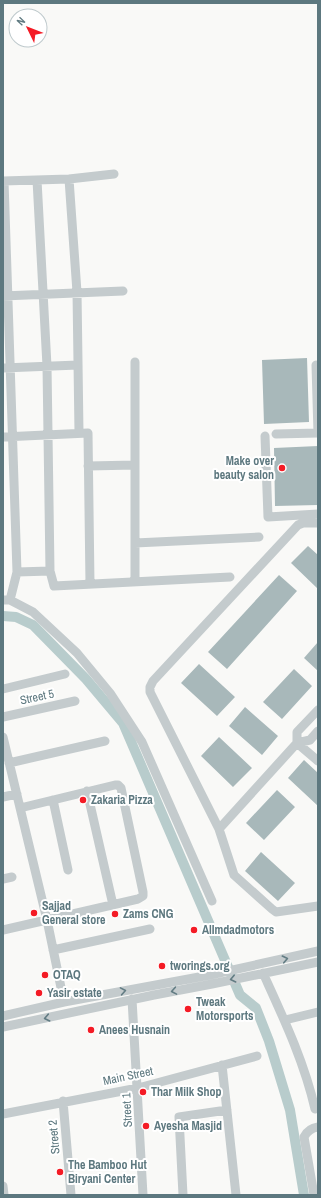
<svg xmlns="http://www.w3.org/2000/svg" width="321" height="1198" font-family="'Archivo Narrow',sans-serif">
<rect width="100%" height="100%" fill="#f9f9f7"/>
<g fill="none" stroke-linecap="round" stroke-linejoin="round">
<path stroke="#b8cccc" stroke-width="10" d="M3 616 16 617 33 625 86 679 123 723 240 995 256 1008 269 1041 290 1110 304 1195"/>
</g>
<path fill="#a8b8ba" d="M307 358 309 422 264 424 262 360Z
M318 446V505L275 506 274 448Z
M308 546 318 555V589L291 563Z
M279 575 297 591 227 669 208 652Z
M318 642V671L304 658Z
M199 664 235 697 217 716 181 683Z
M294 669 312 686 282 719 263 702Z
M245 707 278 736 262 755 229 726Z
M219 737 252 768 233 787 201 756Z
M304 760 318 773V806L288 778Z
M277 790 295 807 264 840 246 823Z
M261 852 295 883 278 901 245 871Z"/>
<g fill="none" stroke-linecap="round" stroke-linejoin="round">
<path stroke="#c4cbcd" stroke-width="9" d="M69 179 77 292 79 433
M37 180 47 366 50 571
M3 181 69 179 114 174
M4 181 17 572
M3 296 123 291
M135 362V582
M316 365 318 433
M3 368 78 365
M276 434 318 433
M265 436 268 517 318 514
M3 437 88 433 90 584
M88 466 135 465
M318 523H303L298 525 153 681 150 687V692L219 829 234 875 272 909 276 912 318 906
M135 543 259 537
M3 600H10L17 572 50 571 54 586 230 577
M10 600 33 612 77 653 110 693 142 742 212 901
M3 689 65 674
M3 717 75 701
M3 737 47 920 64 1002
M297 743V732L318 710
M297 743 318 761
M9 763 105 741
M87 791 113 905
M3 797 17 794
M53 800 68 870
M219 829 297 743 310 740 318 731
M3 879 12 877
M3 930 138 899 143 896V892L121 788 118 785H115L20 808
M53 950 150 929
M263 973C283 1017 304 1061 315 1109
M132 999 143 1195
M3 1016 64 1002 210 975 318 951
M285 1020 318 1012
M3 1027 154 995 212 984 318 962
M222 1065 236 1195
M63 1101 71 1195
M3 1114 138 1088 257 1056
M3 1186 4 1195
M183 1195 179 1117 227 1110
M314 1195 304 1137C307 1131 311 1128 318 1127"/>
</g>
<defs><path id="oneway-chevron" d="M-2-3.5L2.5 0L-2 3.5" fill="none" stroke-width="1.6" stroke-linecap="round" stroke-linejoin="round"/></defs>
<g stroke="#627c83">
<use href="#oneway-chevron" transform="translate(285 959) rotate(-12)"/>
<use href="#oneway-chevron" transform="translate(233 979) rotate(167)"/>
<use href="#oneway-chevron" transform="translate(123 991) rotate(-10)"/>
<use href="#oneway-chevron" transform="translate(174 991) rotate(170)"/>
<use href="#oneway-chevron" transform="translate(47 1018) rotate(168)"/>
</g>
<g fill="#f41b25" stroke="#fff" stroke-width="1.5">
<circle cx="282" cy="468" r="4"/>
<circle cx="83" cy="800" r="4"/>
<circle cx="34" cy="913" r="4"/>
<circle cx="115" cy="914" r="4"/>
<circle cx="194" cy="930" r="4"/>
<circle cx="162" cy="966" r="4"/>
<circle cx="45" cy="975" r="4"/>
<circle cx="39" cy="993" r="4"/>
<circle cx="188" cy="1009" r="4"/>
<circle cx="91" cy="1030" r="4"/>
<circle cx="143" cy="1092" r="4"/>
<circle cx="146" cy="1126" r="4"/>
<circle cx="60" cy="1172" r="4"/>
</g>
<g text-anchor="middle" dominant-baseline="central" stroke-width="4" stroke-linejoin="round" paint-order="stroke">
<g font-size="12" font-weight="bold" fill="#5d787f" stroke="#fff" text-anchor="start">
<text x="274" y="461" text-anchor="end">Make over<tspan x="274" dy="14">beauty salon</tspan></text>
<text x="91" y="800">Zakaria Pizza</text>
<text x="42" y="906">Sajjad<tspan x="42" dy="14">General store</tspan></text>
<text x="123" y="914">Zams CNG</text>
<text x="202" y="930">AlImdadmotors</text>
<text x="170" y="966">tworings.org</text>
<text x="53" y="975">OTAQ</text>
<text x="47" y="993">Yasir estate</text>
<text x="196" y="1002">Tweak<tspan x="196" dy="14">Motorsports</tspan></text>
<text x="99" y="1030">Anees Husnain</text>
<text x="151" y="1092">Thar Milk Shop</text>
<text x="154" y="1126">Ayesha Masjid</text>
<text x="68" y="1165">The Bamboo Hut<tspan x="68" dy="14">Biryani Center</tspan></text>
</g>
<g font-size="12" fill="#5d787f" stroke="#fff">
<text transform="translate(37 697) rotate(-12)">Street 5</text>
<text transform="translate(128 1076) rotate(-12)">Main Street</text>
<text transform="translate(127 1110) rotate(-93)">Street 1</text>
<text transform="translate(54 1137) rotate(-95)">Street 2</text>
</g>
</g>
<rect width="321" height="1198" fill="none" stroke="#5d787f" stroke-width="8"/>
<g transform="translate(28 28) rotate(313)"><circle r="19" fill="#ffffff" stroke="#bec9cc"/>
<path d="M0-3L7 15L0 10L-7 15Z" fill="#f41b25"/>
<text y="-6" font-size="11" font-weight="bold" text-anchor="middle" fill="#5d787f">N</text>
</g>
</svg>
